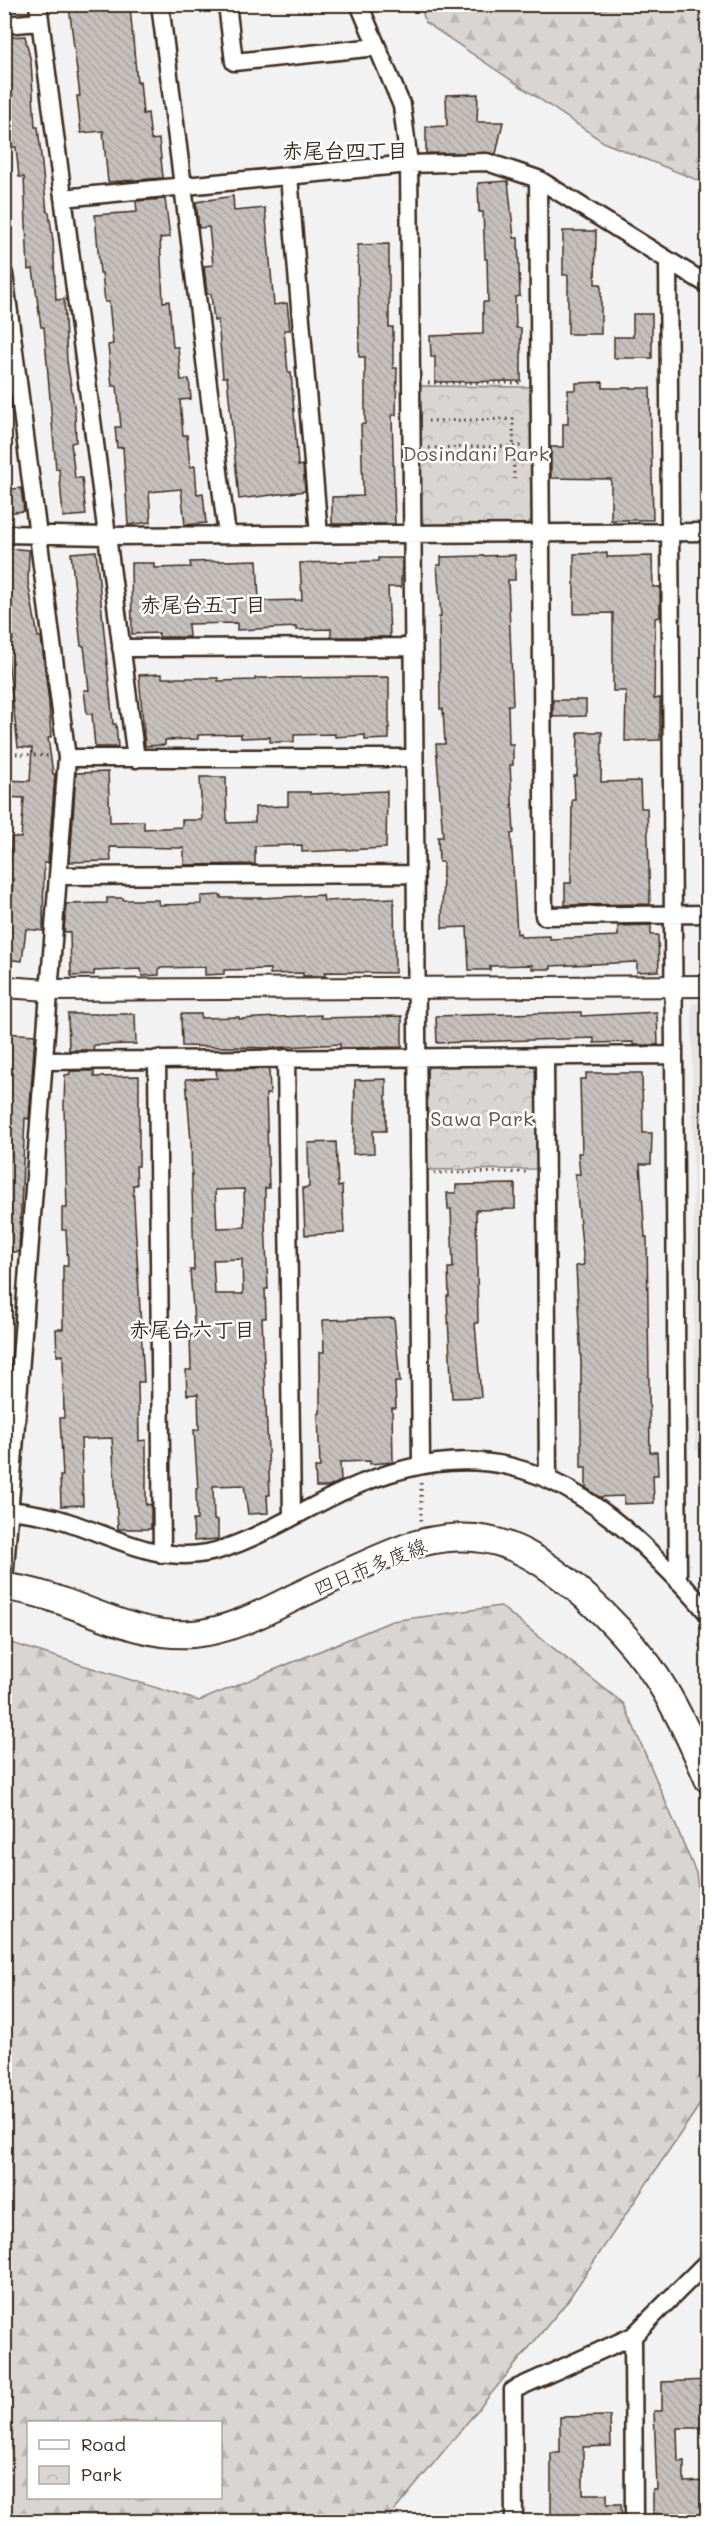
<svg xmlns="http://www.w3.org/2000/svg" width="712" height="2526" font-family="Mali,'Klee One',sans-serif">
<defs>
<pattern id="forest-firs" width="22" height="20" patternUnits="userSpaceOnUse" patternTransform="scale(1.5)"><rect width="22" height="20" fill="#d8d5d2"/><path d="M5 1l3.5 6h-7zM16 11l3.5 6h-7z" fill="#bab7b4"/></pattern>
<pattern id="park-crowns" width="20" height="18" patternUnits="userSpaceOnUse" patternTransform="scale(1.5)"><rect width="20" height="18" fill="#d8d5d2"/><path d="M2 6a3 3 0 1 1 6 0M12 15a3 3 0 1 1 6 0" fill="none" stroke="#bab7b4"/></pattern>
<pattern id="building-back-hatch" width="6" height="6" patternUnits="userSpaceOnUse" patternTransform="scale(1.5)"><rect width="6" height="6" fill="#c6c0bd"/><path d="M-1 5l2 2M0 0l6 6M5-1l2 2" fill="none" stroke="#aba5a2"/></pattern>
</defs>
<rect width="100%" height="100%" fill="#f3f2f2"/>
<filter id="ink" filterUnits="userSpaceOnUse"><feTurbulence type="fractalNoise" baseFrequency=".0167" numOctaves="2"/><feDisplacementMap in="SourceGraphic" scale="12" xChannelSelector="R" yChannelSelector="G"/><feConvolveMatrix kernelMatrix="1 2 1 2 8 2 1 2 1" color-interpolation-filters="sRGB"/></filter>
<g filter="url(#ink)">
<path fill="#e6e3e2" d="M692 1003H708L707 1450H695Z"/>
<path fill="url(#forest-firs)" stroke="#8a8078" stroke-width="1.5" fill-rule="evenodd" d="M421 5H707V184L605 143 425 22Z
M500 1606 624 1704 696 1873 707 1948V2094L566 2303 386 2521H5V1641L199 1701 392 1621ZM28 2422H220V2498H28Z"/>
<path fill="url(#park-crowns)" stroke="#8a8078" stroke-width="1.5" d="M419 386 531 387 533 518 527 524 425 526 420 518Z
M430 1066H532L537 1071 539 1169 425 1170 426 1071Z"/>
<path fill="url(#building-back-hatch)" stroke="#3b2a1e" stroke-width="1.5" fill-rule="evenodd" d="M98 4 99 10 130 7 137 82 140 81 143 114 148 113 151 140 159 139 163 178 108 182 103 131 81 133 77 96H80L69 6Z
M25 36 31 62 35 127H38L47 212H49L53 241 56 300 64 299 67 361 75 412 76 442 71 443 75 478H82L86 515 63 517 59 468 56 469 44 327H41L33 269 28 270 24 177H19L16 147H12L10 130H14L8 37Z
M478 94 477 122H503L496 154 426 153V127L447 126 446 95Z
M508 181 514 238H518L520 296 515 297 516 328H521V381L435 382V357H431L430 336 483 334V302H488L487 259H485L483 212H479L478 183Z
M233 196 234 211 265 208 274 305 287 303 290 330H284L288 372H291L298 466 303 465 305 491 239 499 227 377H223L218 320 214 321 211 294H207L204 266 213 265 209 227 199 228 196 202Z
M165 199 170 237 160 238 163 302 169 301 173 347H178L181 380 189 379 191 399 180 400 183 435H187L190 467 195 466 197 494 203 493 206 523 185 525 181 489 149 492 151 522 128 525 123 447 117 448 115 427H121L117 386H112L108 345 113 344 109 302H105L102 273H100L95 215 137 212 136 201Z
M563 231H596L595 284H601V334H568V275H563Z
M389 244V327H393V368H397L396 415H392L395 524H332V497L363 496 361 424H365V357H359L358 245Z
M633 314H652V358H614V337H633Z
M603 382V388H650L653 520H611V479L551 478V447H563V424H568V390H576V383Z
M21 488 24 511 4 513V490Z
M6 548 29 550 28 582 38 637H41L49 703 51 737 48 738 53 774H55L48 863H44L43 931 26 929 22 961 4 959V933H9L13 879 4 877V861H10L11 837 21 838 24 798 4 797V780L30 781 32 748 18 747 6 641 13 640 5 592Z
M96 551 113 724H116L118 747H95L92 714H87L84 690H89L84 646H81L71 553Z
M607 553V557L652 556 653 587H660V617L655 618 654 699 660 698V740L625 741 626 691H613V613L574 614V554Z
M515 555V580H508L513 705H508L509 744H513V765H510L514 833 511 834 517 934 520 933 521 937 550 936V939L618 936V926L651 925V935H658L659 971 637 972V962L551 966V969H532V965L490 966V970H469L467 927 442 928 443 862H439L438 837H443L436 744H445L443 709H440L439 617H441L437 565H441V557Z
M378 558H402L401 587H388L390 637H331V629L296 630V627L237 630V623L188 624 189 637H159V633L132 634 131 563H154V568L191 567 190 562 257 560 259 601 302 600 300 563 378 561Z
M162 674V678H218V681L255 680V678L389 677V739L365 740V735L335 737V734L294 735V742H270V737L241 738V734L198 735V739L165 740V745L145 746 139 675Z
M553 700H586V716L553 717Z
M578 732H602L601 782 640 781 641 808H647L650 904 565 905V883H571L572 800H575L574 776H577Z
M108 772 110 822 144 821V829L182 827V820H202L200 777H226L227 823 255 822V807L288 806V792H310V794L387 791 386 848 302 852V845L255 846V864L184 865V848L110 847 111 861 70 862 76 773Z
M221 895V898H259L323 895 324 901 394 898 395 973 325 972V976H303V973L270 974V969L224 970V974L205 975V967L159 968V975L142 976 141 969 94 971V975L71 976 70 932H64L66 904 107 903V898H123V900H158L159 905 201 904V896Z
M581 1012V1016L657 1012 658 1045H633V1042L594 1043V1038L437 1043 436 1016Z
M68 1014H135L136 1044 94 1045 93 1050H69Z
M181 1014H201V1018L239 1017V1019L321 1015V1018L402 1016V1047L340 1048V1044L269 1048 182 1046Z
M4 1033 35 1035 29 1119 25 1118 19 1252H4Z
M269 1069 270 1094H266L269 1188H265V1222L268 1289H265L266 1318H262L270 1495H267L268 1513 248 1514 244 1485 213 1486 214 1520H218V1539L194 1541 193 1520H197L196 1489H198L194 1430H199L198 1394 187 1395 186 1370H191L190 1335H195L190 1270H194L191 1142 186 1079 217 1078 216 1070ZM244 1189 245 1227 217 1228 215 1190ZM242 1259 243 1294H215L213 1260Z
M70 1071H94V1077L139 1076V1166H136L137 1185H133L144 1382H138L139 1441 146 1440V1505L151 1504V1529H118L112 1438 81 1439 83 1505 61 1506 60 1476H63L60 1418H64L63 1355 57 1356 56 1329H63V1266H68L66 1230H62V1208H67L64 1107 65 1075 70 1074Z
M586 1073H642L643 1133H652L651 1164H640L645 1237H647L650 1452H657L658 1475H653L654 1503 624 1504V1496L599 1497 586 1488V1467H581V1362L576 1266 584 1265 575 1174H580L578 1153H582L580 1079H586Z
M386 1079V1131H373L374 1153 353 1154 355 1080Z
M336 1142 338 1187 342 1186 344 1233 305 1235 303 1188 309 1187 308 1143Z
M515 1184V1209L476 1210 478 1323H475L481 1397 452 1398 447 1296H449L448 1268H453L451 1209H448L447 1193H456V1185Z
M394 1318 400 1382H395L396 1408H392L393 1462 370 1464V1461L340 1462 341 1481 329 1487H316L315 1467H320L318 1414 320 1413V1352H324L323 1320Z
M708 2380V2428H677L678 2462 684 2461V2482L708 2481V2522H659V2514H653V2490H657L654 2411H662V2382Z
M610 2416 611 2446 583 2447V2494H607V2504H621L622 2521 551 2522V2453H560V2417Z"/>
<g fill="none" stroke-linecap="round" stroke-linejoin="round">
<defs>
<path id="minor" d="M38 4 136 759
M160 4 227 535
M227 4 234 62 377 47
M359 4 402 106 409 164 421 1463
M4 25 40 22
M289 176 319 535
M538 179 544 916 708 914
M63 198 409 164 487 162 538 179 708 285
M668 261 678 1581
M4 274 67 758 4 1581
M4 534 107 536 708 532
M121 648 413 647
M67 758H414
M58 876 415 874
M545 1057 548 1479
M286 1058 292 1517
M157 1059 162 1554
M44 1061 674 1055
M10 1510C25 1512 41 1514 55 1518 106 1532 152 1563 207 1553 249 1545 304 1509 344 1491 470 1433 559 1462 655 1557 673 1575 692 1593 708 1614
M633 2336 634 2522
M514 2522 513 2390 633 2336 708 2261"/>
<path id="tertiary" d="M4 987 49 990 708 986"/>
<path id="primary" d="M4 1587C69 1593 126 1639 193 1634 229 1631 263 1613 295 1597 331 1580 369 1561 407 1547 439 1536 477 1533 509 1546 559 1565 618 1624 649 1666 674 1701 691 1740 708 1779"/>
</defs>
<use href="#minor" stroke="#3b2a1e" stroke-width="21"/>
<use href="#tertiary" stroke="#3b2a1e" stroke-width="24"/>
<use href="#primary" stroke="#3b2a1e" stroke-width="30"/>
<path stroke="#3b2a1e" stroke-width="3" stroke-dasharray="1.5 4.5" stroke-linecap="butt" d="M428 383H524
M428 421 513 419 514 479
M429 448 524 446
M4 753 51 756
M434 1173 530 1172
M421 1483V1521"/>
<use href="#minor" stroke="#fff" stroke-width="16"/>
<use href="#tertiary" stroke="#fff" stroke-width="20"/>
<use href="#primary" stroke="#fff" stroke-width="26"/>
</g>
</g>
<g text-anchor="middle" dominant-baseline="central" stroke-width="5" stroke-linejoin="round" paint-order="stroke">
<g font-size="20" fill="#62554b" stroke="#fff">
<text x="476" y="453">Dosindani Park</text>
<text x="482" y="1118">Sawa Park</text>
</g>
<g font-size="20" fill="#3b2a1e" stroke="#fff">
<text transform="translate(370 1566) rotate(-22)">四日市多度線</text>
</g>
<g font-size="21" font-weight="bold" fill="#3b2a1e" stroke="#fff">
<text x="345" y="149">赤尾台四丁目</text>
<text x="203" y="603">赤尾台五丁目</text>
<text x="192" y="1328">赤尾台六丁目</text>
</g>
</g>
<rect width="712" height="2526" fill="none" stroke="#fff" stroke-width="24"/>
<rect x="12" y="12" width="688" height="2502" fill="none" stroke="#3b2a1e" stroke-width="2" filter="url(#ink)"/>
<rect x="27" y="2421" width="195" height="78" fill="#ffffff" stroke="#b1aaa5" stroke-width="1.5"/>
<rect x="39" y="2440" width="30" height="9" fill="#ffffff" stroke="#b1aaa5" stroke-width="1.5"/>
<text x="81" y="2451" font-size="18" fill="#3b2a1e">Road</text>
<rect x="39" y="2466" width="30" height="18" fill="url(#park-crowns)" stroke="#b1aaa5" stroke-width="1.5"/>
<text x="81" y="2481" font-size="18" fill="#3b2a1e">Park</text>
</svg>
